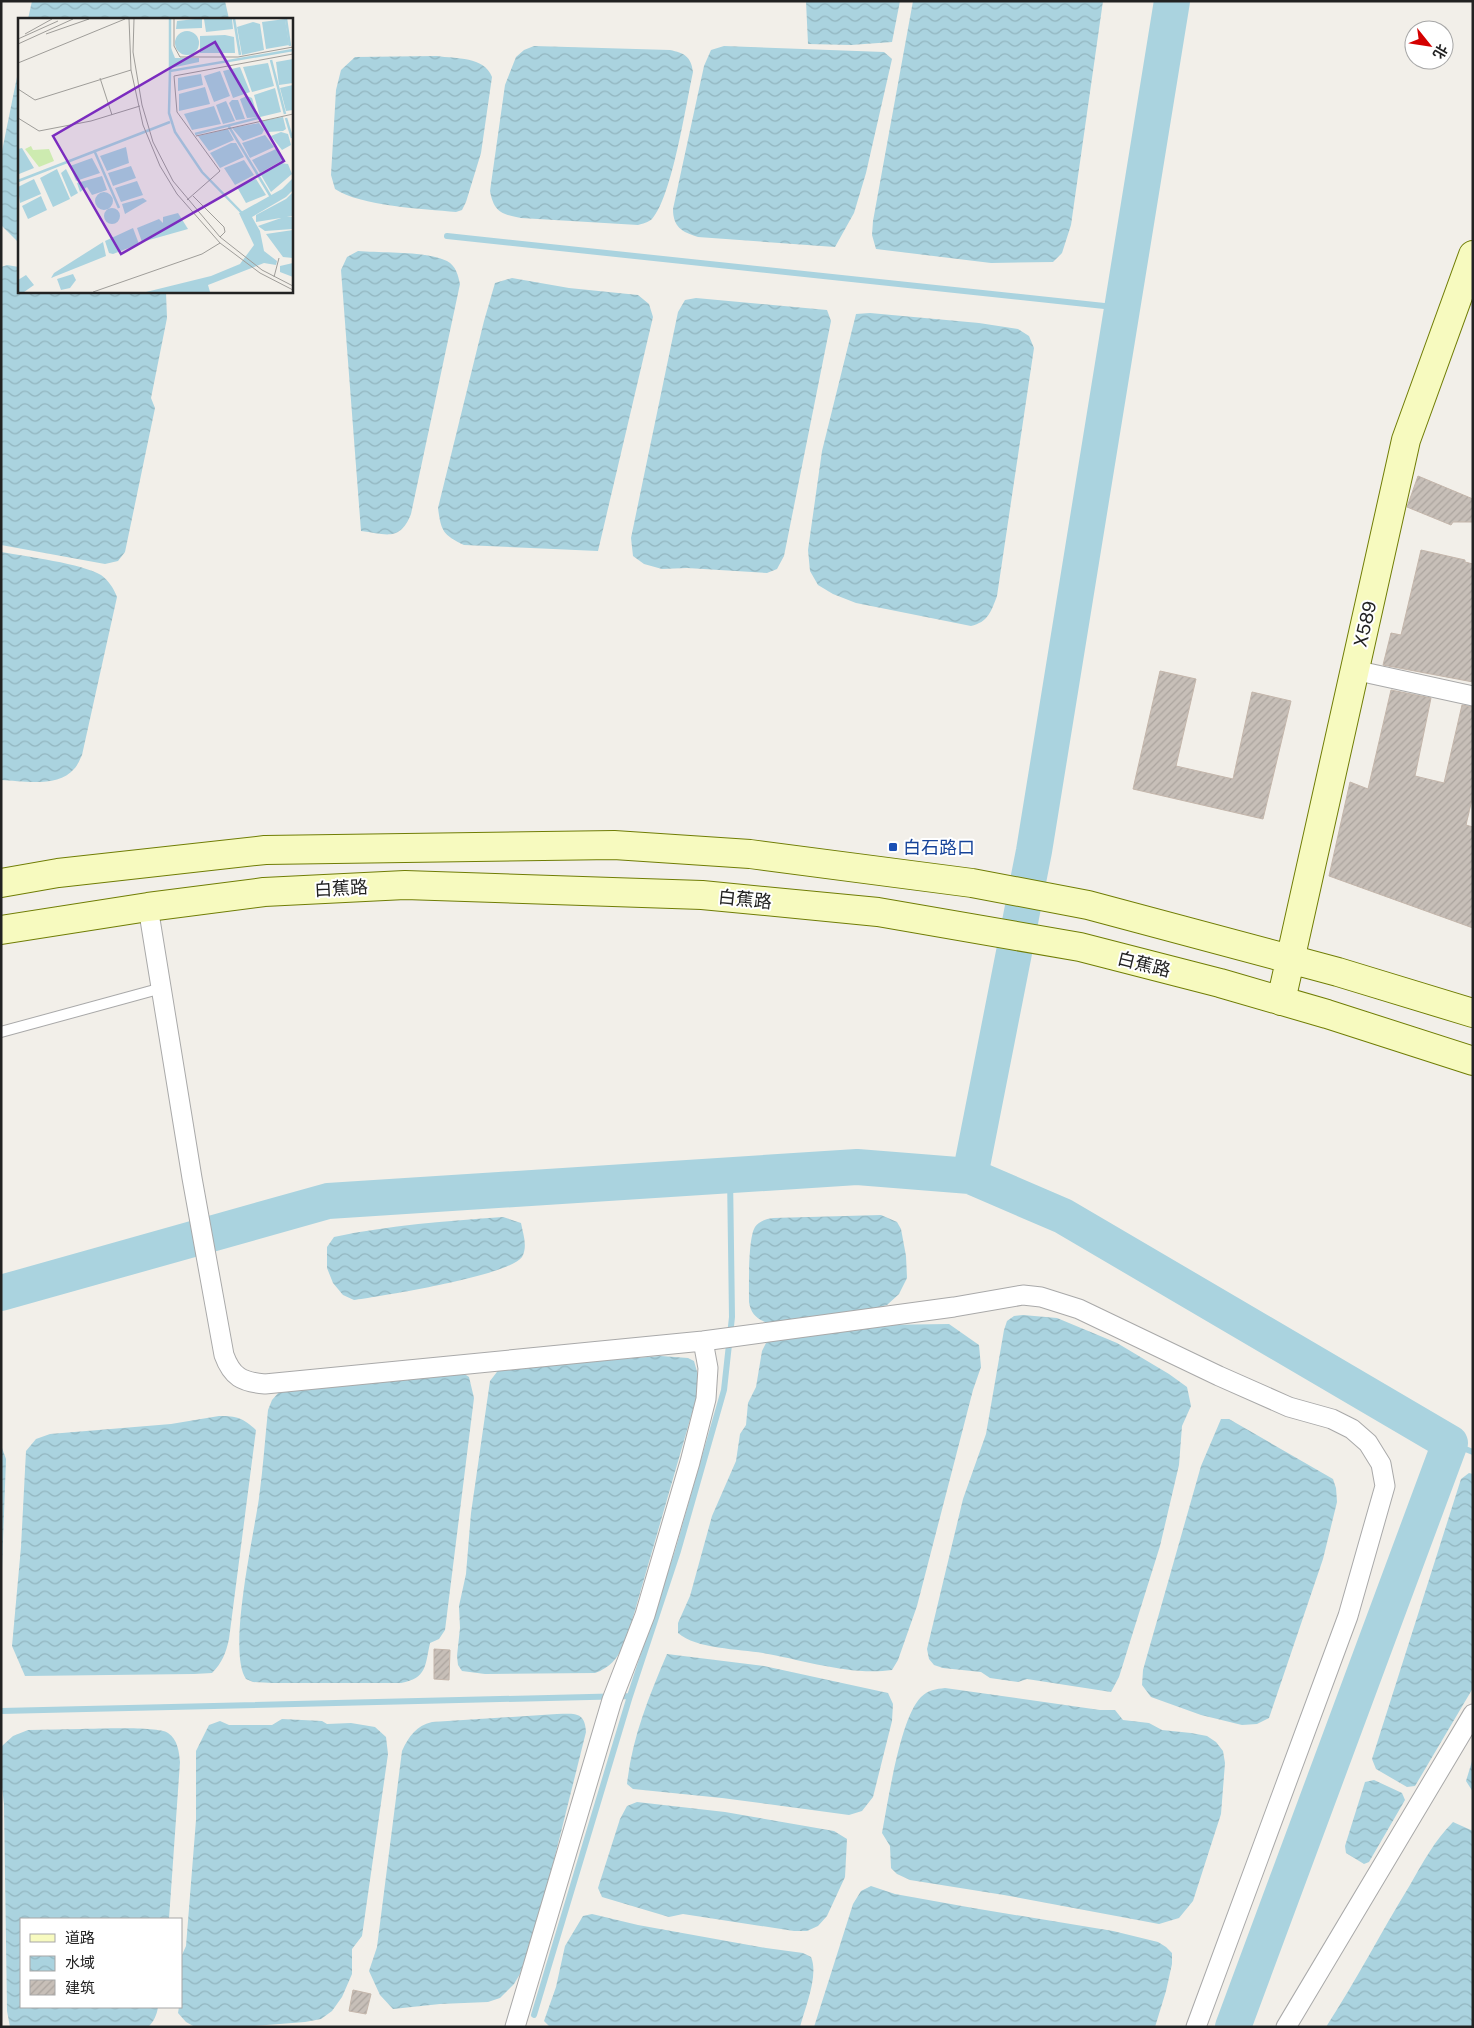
<svg xmlns="http://www.w3.org/2000/svg" width="1474" height="2028" font-family="'Public Sans','Noto Sans SC',sans-serif">
<defs>
<pattern id="water-waves" width="16" height="10" patternUnits="userSpaceOnUse" patternTransform="scale(1.25)"><rect width="16" height="10" fill="#aad3df"/><path d="M0 5q4-4 8 0t8 0" fill="none" stroke="#92b5bf"/></pattern>
<pattern id="building-hatch" width="6" height="6" patternUnits="userSpaceOnUse" patternTransform="scale(1.25)"><rect width="6" height="6" fill="#c7bfb8"/><path d="M-1 1l2-2M0 6l6-6M5 7l2-2" fill="none" stroke="#aba49e"/></pattern>
</defs>
<rect width="100%" height="100%" fill="#f2efe9"/>
<path fill="url(#water-waves)" d="M32 1H225L229 19H28Z
M806 1H900L892 42 851 45 808 44Z
M913 1H1103L1071 225 1062 253 1053 262 991 263 876 249 872 235 873 221Z
M534 46 670 50C684 53 691 56 693 72 686 104 672 197 652 219 649 222 642 224 638 225L521 218C501 214 494 212 490 191L505 85 516 57 524 50Z
M724 46 884 52 892 59 866 173 854 213 835 247 698 237C682 232 673 227 673 209L704 66 711 50Z
M437 56C456 59 484 56 492 77L481 153 466 202 462 210 456 212C424 209 360 206 335 189L331 175 336 90 341 70 355 57Z
M19 67V243L2 226 1 222V156Z
M358 251C382 253 426 251 447 261 456 266 458 275 460 284L411 514C400 542 386 534 361 531L341 270 347 257Z
M7 265 19 267V291L166 292 167 318 151 398 155 408 125 552 118 561 105 564 1 545V267Z
M512 278 569 288 638 295 649 304 653 317 598 551 464 545C443 535 441 531 438 508L484 321 495 283Z
M696 298 827 310 831 321 784 556 777 569 767 573 687 568 662 569 644 564 633 556 631 538 678 312 685 300Z
M870 313 979 323 1018 329 1029 336 1034 348 997 596C991 612 988 622 971 626L856 603 833 594 818 585 810 571 808 550 822 451 856 314Z
M1 552C25 556 83 564 101 575 109 581 114 589 117 597L82 755C80 759 78 765 74 769 58 788 23 781 1 780Z
M881 1215 897 1222 901 1229 906 1256 907 1278 899 1294 887 1305 872 1309 767 1323C756 1318 751 1314 749 1302 749 1286 748 1238 755 1227 759 1221 766 1219 773 1218Z
M503 1217 521 1223C523 1234 528 1246 522 1257 508 1276 382 1296 354 1300L343 1295 333 1283 327 1268V1247L334 1237C390 1225 446 1221 503 1217Z
M1023 1315 1057 1318 1117 1343 1169 1374 1187 1387 1191 1406 1182 1426 1179 1465 1160 1546 1119 1677 1111 1692 1027 1679 1018 1682 990 1678 981 1672 943 1668 934 1665 929 1659 927 1649 963 1499 986 1434 1004 1330 1007 1321 1014 1316Z
M949 1324 979 1345 981 1367 973 1390 917 1606 898 1660 892 1670C851 1676 803 1660 763 1653 739 1649 696 1649 678 1633V1623L690 1596 712 1516 736 1461 740 1434 746 1425 748 1403 756 1387 762 1351 766 1343 773 1337 878 1325Z
M661 1356 688 1358 694 1361 698 1375 696 1399 636 1607C628 1633 624 1663 595 1673L485 1674 462 1671 458 1665 457 1656 460 1628 459 1606 466 1574 471 1513 490 1381 500 1368Z
M460 1371 469 1377 474 1398 445 1630 439 1639 430 1643C425 1666 427 1678 401 1683H272L253 1682 246 1679C227 1652 254 1534 259 1498 263 1469 265 1439 268 1410L272 1400 280 1391Z
M219 1416C237 1416 243 1418 256 1430L229 1639C226 1653 222 1663 212 1673L194 1674 25 1676 12 1646 21 1547 26 1451 36 1439 50 1434 171 1424Z
M1221 1419H1229L1333 1479 1336 1488 1337 1502 1323 1559 1269 1718 1257 1724 1242 1725 1201 1715 1151 1697 1142 1685 1143 1670 1201 1466Z
M1 1445 6 1459 1 1595Z
M1469 1473 1473 1474V1688L1415 1786 1407 1787 1376 1769 1372 1759 1461 1479Z
M667 1654 764 1666 888 1693 893 1704 892 1721 873 1797 862 1811 849 1815 722 1798 633 1789 627 1784C632 1738 649 1696 667 1654Z
M945 1688 1100 1710H1115L1123 1720 1149 1723 1162 1730 1191 1733 1207 1736 1216 1742 1223 1751 1225 1763 1221 1814 1193 1901 1179 1918 1159 1924 1004 1895 910 1880 897 1874 891 1868 890 1846 882 1833C888 1802 900 1718 921 1697 928 1690 936 1689 945 1688Z
M557 1714C574 1714 585 1711 586 1732L543 1904 520 1974 514 1984 500 1998 488 2002 440 2004 393 2009 380 1995 369 1971 377 1947 402 1751C409 1736 416 1726 432 1722Z
M282 1719 322 1721 327 1724 351 1723 375 1727 386 1737 388 1754 362 1936 352 1949V1974L342 1997 332 2011 321 2019 305 2022 243 2027H195L186 2022 178 2013 179 2007H181V1957L186 1946 196 1820V1751L209 1725 220 1721 229 1725H272Z
M82 1729C99 1729 157 1726 168 1733 178 1740 179 1752 180 1762L169 1919H21V2007H158C157 2014 154 2022 148 2027H10L7 2011 4 1804 1 1779 2 1746 13 1736 28 1730Z
M1473 1758V1792L1466 1781Z
M1374 1780 1402 1793 1405 1800 1369 1862 1364 1864 1346 1853 1345 1846 1365 1782Z
M637 1802 725 1812 834 1831 847 1839 845 1877 827 1916 818 1926 807 1931H794L683 1914 669 1917 602 1897 598 1888 620 1819 627 1806Z
M1453 1822 1473 1831V2027H1326C1356 1981 1381 1932 1410 1885 1423 1862 1435 1840 1453 1822Z
M871 1886 895 1894 973 1908 1113 1931 1158 1942 1166 1947 1172 1953V1964L1166 1991 1155 2027H814L853 1904 861 1891Z
M592 1914 638 1925 766 1948 803 1953 811 1957C819 1975 805 2008 800 2027H550L544 2021 556 1987 565 1946 583 1916Z"/>
<g fill="none" stroke-linecap="round" stroke-linejoin="round">
<path stroke="#aad3df" stroke-width="6" d="M447 236 1123 308
M1450 1443 1473 1452
M1 1711 630 1696
M534 2015 630 1696 678 1551 724 1390 732 1317 730 1175"/>
<path stroke="#aad3df" stroke-width="36" d="M970 1176 1034 851 1172 1
M1 1293 328 1201 857 1167 970 1176 1063 1216 1450 1443 1233 2027"/>
</g>
<path fill="url(#building-hatch)" stroke="#c4b6ab" d="M1418 476 1473 499V522H1453L1451 525 1407 507Z
M1421 550 1465 560V562L1473 564V682L1383 665 1391 633 1401 635Z
M1160 671 1196 679 1176 766 1233 779 1252 692 1291 701 1263 819 1133 789Z
M1391 690 1431 698 1415 776 1444 783 1462 705 1473 707V795L1466 825 1473 827V928L1329 876 1350 782 1368 789Z
M434 1649 450 1650 449 1680 434 1679Z
M353 1990 371 1994 366 2014 349 2011Z"/>
<g fill="none" stroke-linecap="round" stroke-linejoin="round">
<defs>
<path id="lane" d="M1 1032 162 988"/>
<path id="street" d="M1354 670 1473 696
M148 907 192 1178 224 1355C232 1377 242 1382 265 1384L703 1341 954 1307 1023 1295 1041 1297 1079 1309 1219 1376 1289 1407 1332 1419 1352 1429 1368 1443 1381 1464 1385 1486 1348 1616 1196 2027
M515 2027 612 1700 645 1615 690 1462 706 1399 708 1368 703 1341
M1286 2027 1473 1714"/>
<path id="secondary" d="M1 883 58 873 265 850 614 845 750 854 972 883 1088 905 1338 972 1473 1013
M1 930 148 907 264 892 405 885 702 895 878 912 1080 947 1220 983 1327 1014 1473 1061
M1281 1001 1406 440 1473 255"/>
</defs>
<use href="#lane" stroke="#a9a9a9" stroke-width="12"/>
<use href="#street" stroke="#a9a9a9" stroke-width="21"/>
<use href="#secondary" stroke="#707d05" stroke-width="30"/>
<use href="#lane" stroke="#fff" stroke-width="10"/>
<use href="#street" stroke="#fff" stroke-width="19"/>
<use href="#secondary" stroke="#f7fabf" stroke-width="28"/>
</g>
<rect fill="#1a4fb4" stroke="#fff" stroke-width="2" x="888" y="842" width="10" height="10" rx="2.5"/>
<g text-anchor="middle" dominant-baseline="central" stroke-width="4" stroke-linejoin="round" paint-order="stroke">
<g font-size="18" fill="#222" stroke="#fff">
<text transform="translate(1365 624) rotate(-77)">X589</text>
<text transform="translate(341 888) rotate(-3)">白蕉路</text>
<text transform="translate(745 899) rotate(6)">白蕉路</text>
<text transform="translate(1144 964) rotate(14)">白蕉路</text>
</g>
<g font-size="18" fill="#164399" stroke="#fff" text-anchor="start">
<text x="903" y="847">白石路口</text>
</g>
</g>
<g transform="translate(18 18)">
<rect width="275" height="275" fill="#f2efe9"/>
<path d="M13 128 15 132 31 131 36 143 21 149 7 131Z" fill="#cdebb0"/>
<path d="M177 1H184V10L158 11 159 3ZM186 1H214L215 11 188 14ZM267 1 271 27 248 31 244 4ZM235 4 242 6 246 32 224 37 219 9ZM157 25a12 12 0 1 1 24 0a12 12 0 1 1-24 0ZM207 17 216 19 217 35H182V18ZM153 30 157 40H181V44L153 50ZM275 41V65L261 67 258 44ZM250 45 256 68 234 74 225 49ZM222 49 232 74 215 80 205 53ZM202 53 212 78 196 84 186 58ZM183 56 185 67 160 73V60ZM275 67V92L268 93 262 70ZM187 69 192 86 161 93V76ZM257 70 263 94 242 99 236 77ZM229 78 234 80 240 99 229 100 222 81ZM214 82H220L227 101 218 102 211 85ZM208 83 217 103 205 106 198 87ZM196 88 203 106 174 112 166 96ZM265 99 268 111 265 113 250 114 243 103ZM241 105 246 112 244 116 225 123 214 110ZM210 111 216 122 191 133 180 118ZM263 114 270 116 273 127 264 132 253 118ZM247 117 256 129 232 140 224 125ZM213 125H218L226 139 202 150 192 135ZM108 129 111 145 89 153 82 138ZM4 130 16 150 1 156 0 131ZM258 131 265 142 242 155 234 142ZM74 140 82 155 58 163 52 148ZM226 142 236 157 217 167 206 150ZM263 145 270 146 274 156 253 174 243 157ZM113 148 118 160 95 168 90 155ZM39 151 52 181 35 189 22 160ZM48 151 60 175 53 179 43 155ZM84 158 89 172 74 177 69 169 62 174 59 165ZM275 160V172L268 179 234 199 242 213 246 233 259 243 258 247 246 245 190 267 192 274H128L193 258 222 246 236 227 221 195 264 171ZM16 161 23 176 2 185 0 169ZM238 161 248 177 228 185 219 169ZM119 163 125 177 103 184 97 170ZM77 183a9 9 0 1 1 18 0a9 9 0 1 1-18 0ZM275 174V198L238 204V197L268 181ZM23 178 29 192 10 201 4 188ZM125 180 129 183 107 196 104 186ZM86 198a8 8 0 1 1 16 0a8 8 0 1 1-16 0ZM160 195 170 211 124 224 119 210 141 201 145 205V199ZM266 199H275V211L247 213 240 208ZM115 210 121 226 95 236 91 235 87 223ZM275 212V240L265 239 248 216ZM85 224 88 238 33 260 36 255ZM275 245V259L262 254V248ZM55 256 58 262 52 270 43 272 39 261ZM8 257 16 267 6 274H0V262Z" fill="#aad3df"/>
<path fill="none" stroke="#aad3df" stroke-width="2.5" d="M216 1 222 37M268 1 272 28M253 42 267 96M152 53V1M268 100 274 120M210 107 253 179M177 116 240 100M76 132 101 190M0 163 152 104M225 196 184 154 157 114 151 95 152 53 275 32"/>
<path fill="none" stroke="#9f9d99" stroke-width="1" d="M111 1 113 52 125 107 142 148 159 176 202 225 242 255 275 272M116 1 115 34 124 87 135 124 155 163 202 219 244 252 275 268M156 1V28L162 39H220L275 29M7 16 34 1M28 16 71 1M0 21 40 3M0 26 55 1M0 45 107 1M82 60 94 97M0 71 17 82 113 52M0 100 21 113 73 103 122 88M178 118 275 96M175 178 206 209 207 214 202 219M169 182 202 153 159 94 156 58 275 36M256 259 261 240M75 274 184 236 202 225"/>
<path fill="#7b2cbf" fill-opacity="0.15" stroke="#7b2cbf" stroke-width="2.5" d="M197 24 266 143 103 236 35 118Z"/>
<rect width="275" height="275" fill="none" stroke="#222" stroke-width="2.5"/>
</g>
<rect width="1474" height="2028" fill="none" stroke="#222222" stroke-width="5"/>
<rect x="20" y="1918" width="162" height="90" fill="#ffffff" stroke="#a7a7a7"/>
<rect x="30" y="1934" width="25" height="8" fill="#f7fabf" stroke="#a7a7a7"/>
<text x="65" y="1943" font-size="15" fill="#222222">道路</text>
<rect x="30" y="1956" width="25" height="15" fill="url(#water-waves)" stroke="#a7a7a7"/>
<text x="65" y="1968" font-size="15" fill="#222222">水域</text>
<rect x="30" y="1980" width="25" height="15" fill="url(#building-hatch)" stroke="#a7a7a7"/>
<text x="65" y="1993" font-size="15" fill="#222222">建筑</text>
<g transform="translate(1429 45) rotate(120)"><circle r="24" fill="#ffffff" stroke="#a7a7a7"/>
<path d="M0-4L9 19L0 12L-9 19Z" fill="#d40000"/>
<text y="-8" font-size="14" font-weight="bold" text-anchor="middle" fill="#222222">北</text>
</g>
</svg>
